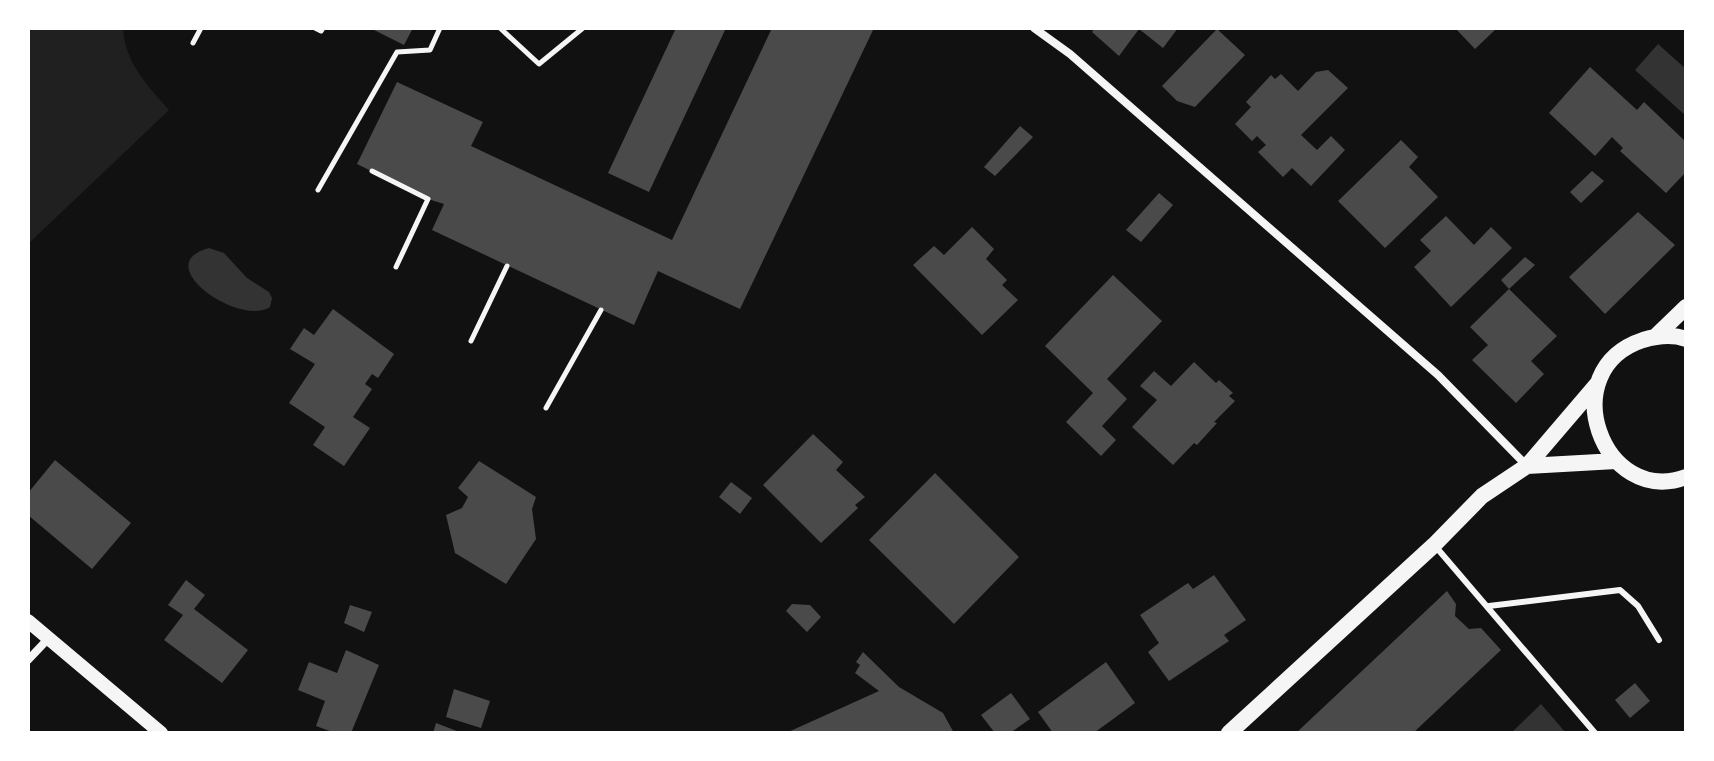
<svg xmlns="http://www.w3.org/2000/svg" width="1714" height="761" font-family="'Roboto Condensed',sans-serif">
<rect width="100%" height="100%" fill="#111"/>
<path fill="#202020" d="M28 28H123C125 63 147 85 169 110L28 244Z"/>
<path fill="#333" d="M1658 44 1686 69V116L1635 70Z
M209 248 224 253 247 278 269 292 272 298 270 307C239 327 148 264 209 248Z
M1541 704 1566 733H1511Z"/>
<path fill="#4a4a4a" d="M370 28H413L404 45Z
M676 28H726L649 192 608 173Z
M772 28H874L740 309 658 271 634 325 432 230 444 204 428 199 357 164 397 82 483 122 471 146 672 240Z
M1095 28H1178L1163 48 1139 29 1119 56 1092 32Z
M1455 28H1497L1475 49Z
M1217 29 1245 55 1195 107 1177 101 1162 86Z
M1590 67 1637 110 1644 102 1686 142V172L1666 193 1620 151 1623 148 1612 137 1595 156 1549 113Z
M1328 70 1348 88 1301 135 1317 150 1331 136 1345 150 1311 186 1292 168 1283 177 1258 152 1266 145 1257 136 1252 141 1235 124 1251 107 1246 102 1271 75 1275 79 1281 74 1298 91 1316 72Z
M1020 126 1033 137 995 176 984 167Z
M1401 140 1418 157 1409 167 1438 197 1385 248 1338 201Z
M1592 171 1604 181 1581 203 1570 192Z
M1159 193 1173 205 1141 242 1126 230Z
M1638 212 1675 245 1605 314 1569 277Z
M1446 216 1474 245 1491 227 1512 248 1451 307 1414 267 1431 251 1420 240Z
M972 227 994 249 986 259 1007 280 1002 285 1018 300 982 335 913 265 934 246 944 255Z
M1525 257 1535 265 1509 289 1501 280Z
M1113 275 1162 321 1107 379 1127 399 1102 426 1116 440 1101 456 1066 422 1093 393 1045 346Z
M1509 289 1557 336 1531 361 1544 374 1516 403 1472 360 1488 345 1470 327Z
M333 309 394 354 378 378 372 374 365 384 372 389 353 417 370 428 344 466 313 445 325 427 289 403 315 364 290 349 304 328 314 335Z
M1194 362 1216 383 1219 380 1233 393 1229 396 1235 401 1214 422 1217 423 1197 445 1194 443 1173 465 1132 427 1157 400 1140 386 1154 371 1171 386Z
M813 434 843 462 836 470 865 497 855 505 858 508 821 543 763 485Z
M55 460 131 523 92 569 28 515V493Z
M479 461 536 497 532 509 536 539 506 584 455 553 446 515 462 508 468 497 458 488Z
M935 473 1019 557 954 624 869 540Z
M731 482 752 498 740 514 719 497Z
M1214 575 1246 620 1224 635 1229 641 1169 681 1148 652 1159 643 1140 615 1188 583 1193 589Z
M186 580 205 595 194 609 248 650 222 683 164 640 183 615 168 605Z
M1447 591 1456 604 1455 616 1469 629 1481 628 1501 650 1413 733H1296Z
M792 604 810 605 821 617 807 632 786 611Z
M350 605 372 612 364 632 344 623Z
M346 650 379 665 351 733H335L316 726 325 701 298 690 309 662 337 673Z
M863 652 899 687 943 713 954 733H786L879 691 855 673 860 665 856 662Z
M1106 662 1135 703 1094 733H1053L1038 712Z
M1635 683 1650 701 1630 718 1615 700Z
M454 689 490 701 481 728 446 717Z
M1011 693 1030 719 1010 733H995L981 715Z
M436 723 462 733H433Z"/>
<g fill="none" stroke-linecap="round" stroke-linejoin="round">
<path stroke="#f5f5f5" stroke-width="5" d="M315 28 321 31 323 28
M500 28 539 64 583 28
M193 43 201 28
M372 171 428 199 396 267
M318 190 397 52 430 50 440 28
M471 341 507 266
M546 408 601 310"/>
<path stroke="#f5f5f5" stroke-width="6" d="M1436 547 1595 733
M1489 606 1620 590 1638 606 1659 640"/>
<path stroke="#f5f5f5" stroke-width="8" d="M1034 28 1070 54 1438 375 1526 465
M28 660 47 640"/>
<path stroke="#f5f5f5" stroke-width="14" d="M28 621 161 733"/>
<path stroke="#f5f5f5" stroke-width="16" d="M1656 336 1686 307
M1686 339C1672 334 1657 336 1643 340 1552 370 1603 508 1686 477
M1527 466 1616 461
M1229 733 1434 545 1482 496 1527 466 1598 383"/>
</g>
<rect width="1714" height="761" fill="none" stroke="#ffffff" stroke-width="60"/>
</svg>
